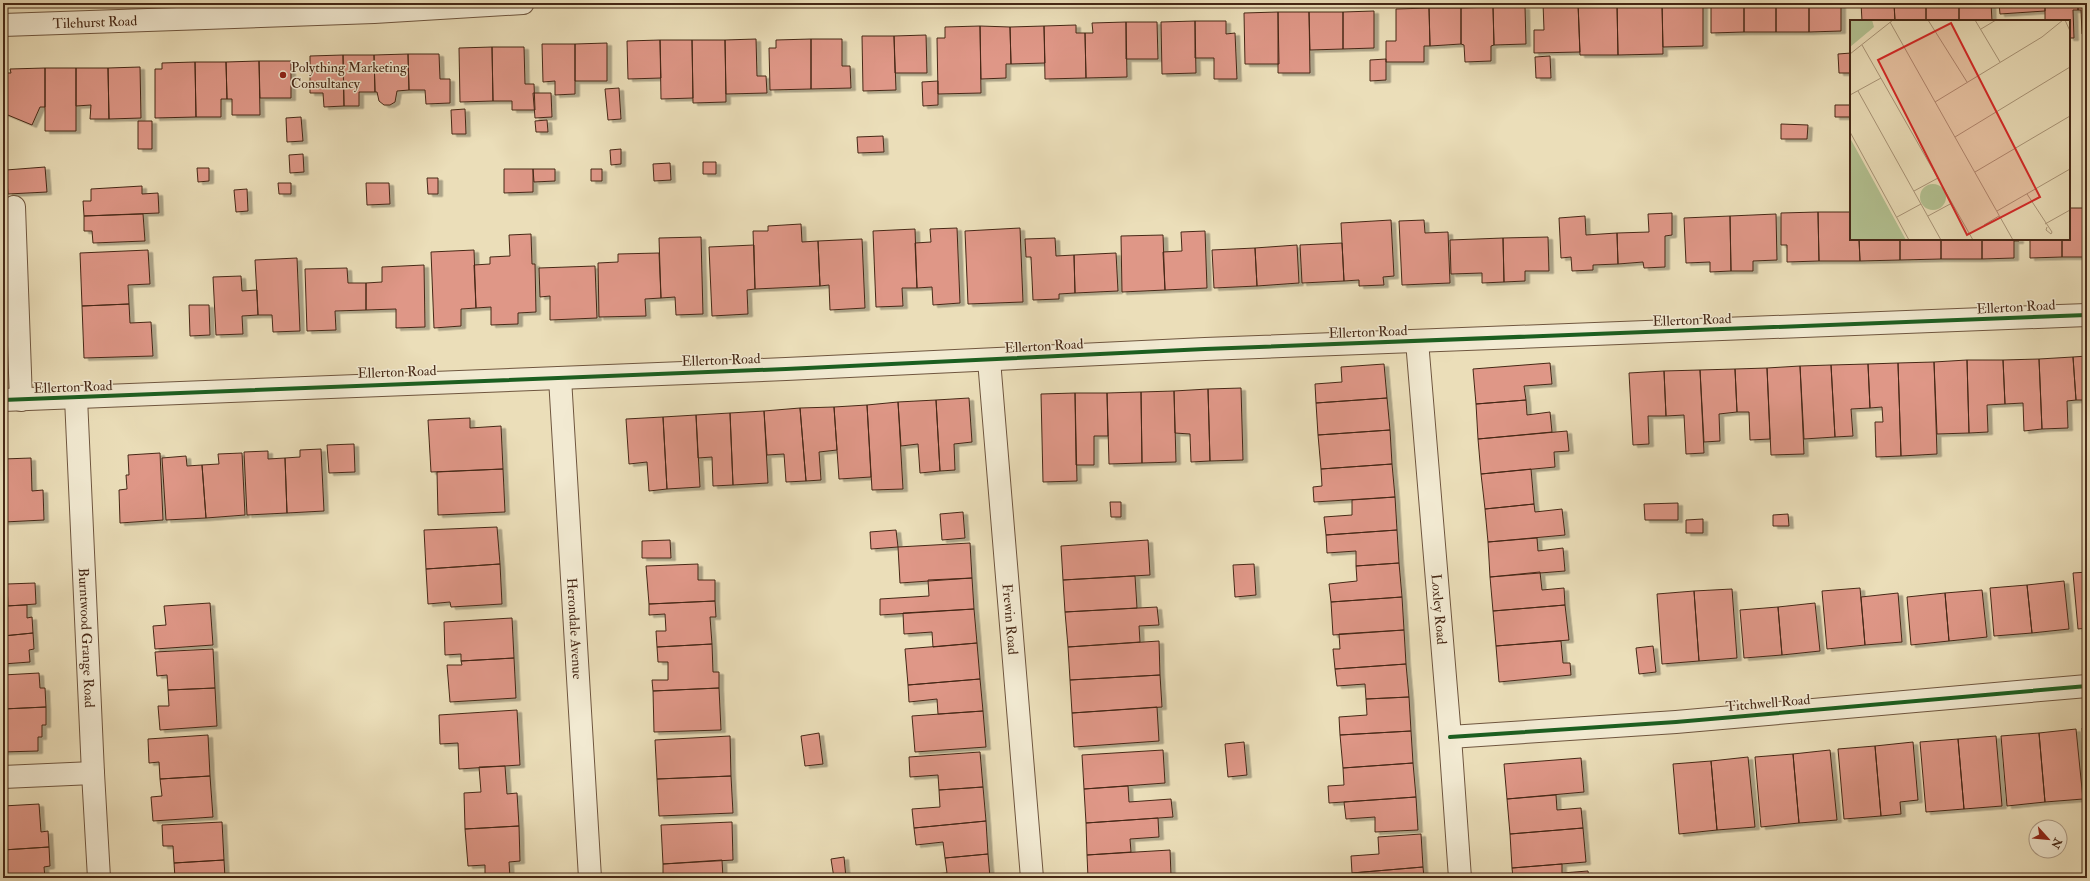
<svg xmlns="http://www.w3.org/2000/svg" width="2090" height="881" font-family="'IM FELL Double Pica',serif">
<defs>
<filter id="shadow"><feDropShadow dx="4.5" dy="2.5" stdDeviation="0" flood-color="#0004"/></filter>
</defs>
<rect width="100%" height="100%" fill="#ebdeb9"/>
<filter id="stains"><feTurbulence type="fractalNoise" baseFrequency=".005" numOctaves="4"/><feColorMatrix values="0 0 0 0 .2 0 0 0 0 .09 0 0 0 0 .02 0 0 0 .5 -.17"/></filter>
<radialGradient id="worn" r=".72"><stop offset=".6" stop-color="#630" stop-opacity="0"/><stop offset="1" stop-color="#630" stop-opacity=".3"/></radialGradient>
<path fill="#df9787" stroke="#462816" filter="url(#shadow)" d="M1543 3H1578L1580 52 1534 53V30H1544Z
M1578 3 1617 4 1618 55H1580Z
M1628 3H1662L1663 54 1618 55 1617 4Z
M1662 3H1703V46L1663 47Z
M1711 3H1744V32L1711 33Z
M1744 3H1776V32H1744Z
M1776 3H1809V32H1776Z
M1809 3H1841V31L1809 32Z
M1861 3H1894L1895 21H1862Z
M1894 3H1926V21H1895Z
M1926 3H1959V21H1926Z
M1959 3H1991L1992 21H1959Z
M1999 3H2045V11L2000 14Z
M2045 3H2078V10H2073L2074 38H2069V21H2045Z
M2078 3H2087V34H2082L2081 10H2078Z
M1493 7H1525L1526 44 1494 45Z
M1493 7 1494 45 1491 46V61L1465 62 1464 45 1461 44V8Z
M1429 8H1461V44L1430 46Z
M1429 8 1430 46H1424V62H1386V41H1396V9Z
M1374 11V48L1343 49V12Z
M1278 12H1309L1310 73H1278Z
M1278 12 1279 64H1245L1244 13Z
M1309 12H1343V49L1310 50Z
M1195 21H1226V34L1235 33 1237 79H1214V58H1195Z
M1195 21 1196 73 1162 74 1161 22Z
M1126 22H1157L1158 59H1126Z
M1126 22 1127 77 1086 78 1085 33H1093L1092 23Z
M1076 25V33H1085L1086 78 1045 79 1044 26Z
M980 26 1010 27 1011 64H1006V78L981 79Z
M980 26 981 93 938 94 937 38H945V27Z
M1044 26 1045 63 1011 64 1010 27Z
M926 35 927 73H895L894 36Z
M862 36H894L896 90 863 91Z
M756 39 757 76H766L767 93 726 94 725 40Z
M811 39H842V66H850L851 88 811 89Z
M811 39V89L770 90 769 48H776V40Z
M660 40H692L693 98 661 99Z
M660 40 661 78 628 79 627 41Z
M692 40H725L726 102 693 103Z
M607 43V81H575V44Z
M542 44H575V94L555 95V81L543 82Z
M492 47H524L525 84H534L535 110H512V101H493Z
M492 47 493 101 460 102 459 48Z
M1851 53V73H1839L1838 54Z
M408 54H439L440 79H450V103L426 104 425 90H409Z
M408 54 409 90 397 91 395 102 390 105H384L379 101 377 92H375L374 55Z
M343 55H374L375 92H359V106H344Z
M343 55 344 106 324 107 323 93H310V56Z
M1550 56 1551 78H1536L1535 57Z
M1386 59V80L1370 81V60Z
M259 61H291V98H260Z
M259 61 260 115H232V99H227L226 62Z
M195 62H226L227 99H221V117H196Z
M195 62 196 117 155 118V69H162V63Z
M140 67 141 118 109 119 108 68Z
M45 68H76V131H45Z
M45 68V107H40L32 125 3 113V73H11L10 69Z
M76 68H108L109 119H90L91 105 76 106Z
M938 81V105L923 106 922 82Z
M619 88 621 119 608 120 605 89Z
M533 93H551L552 117 535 118Z
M1835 105H1851V117H1835Z
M465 109 466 134H452L451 110Z
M301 117 303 141 287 142 286 118Z
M547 120 548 132H536L535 121Z
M138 121H152V149H138Z
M1781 124 1808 125 1807 139H1781Z
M883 136 884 152 858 153 857 137Z
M621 149V164L611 165 610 150Z
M303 154 304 172 290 173 289 155Z
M703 162H716V174H703Z
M670 163 671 180 654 181 653 164Z
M45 167 47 192 8 194 6 170Z
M197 168H209V181L198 182Z
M504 169H533V192L504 193Z
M533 169H555V181L534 182Z
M591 169H602V181H591Z
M427 178H438V194H428Z
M278 183H291V194H279Z
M366 183H389L390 204 367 205Z
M142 186V194L158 193 159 213 84 216 83 201H91V189Z
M247 189 248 211 236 212 234 190Z
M2069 208H2087V257H2062V239H2069Z
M1818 212 1819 261 1787 262V245H1781V213Z
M1818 212H1851V239H1859L1860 261H1819Z
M1672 213V235L1665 236V267L1644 268 1643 262 1618 264 1617 233 1649 232 1648 214Z
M143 214 145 241 93 243 92 231H84V216Z
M1776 214 1777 260 1753 261V271H1731L1730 216Z
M1585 216 1586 235 1617 233 1618 264 1593 265V270L1572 271 1571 257 1561 258 1559 218Z
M1730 216 1731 271 1710 272V262L1686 263 1684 218Z
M1391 220 1394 276 1383 277 1384 285 1359 286V280L1344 281 1341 223Z
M1424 220 1425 233 1448 232 1450 283 1402 285 1399 221Z
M801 224 802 242 818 241 820 286 755 289 753 231H768V226Z
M957 228 960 303 933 305 932 287 917 288 915 243 931 242 930 229Z
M1020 228 1023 302 968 304 965 231Z
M915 229 917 288H902L903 306 876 307 873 231Z
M1205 231 1207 288 1165 290 1163 252 1182 251 1181 232Z
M531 234 532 264H535L536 312 518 313V324L491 325V307L476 308 474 265 490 264V257L510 256 509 235Z
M1163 235 1165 290 1122 292 1121 236Z
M701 237 703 314 676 315 675 297 661 298 659 238Z
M1548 237 1549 271H1525V281L1504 282 1503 238Z
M1055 238 1056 256 1074 255 1075 293 1059 294V299L1033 300 1031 257H1026L1025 239Z
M1503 238 1504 282 1482 283V273L1451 274 1450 240Z
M862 239 865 308 830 310 829 285 820 286 818 241Z
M1859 239H1900V260L1860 261Z
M1900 239H1941V259L1900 260Z
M1941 239H1982V259H1941Z
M1982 239H2019V241H2014V258L1982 259Z
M2025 239H2062V257L2030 258V240Z
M1342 243 1344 281 1302 283 1300 245Z
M754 245 755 289 747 290 748 314 712 316 709 247Z
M1297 245 1299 283 1257 286 1255 248Z
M1255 248 1257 286 1214 288 1212 250Z
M148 250 150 284 128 285 129 304 82 306 80 253Z
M474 250 476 308 461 309V326L434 328 431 252Z
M659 253 661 298 645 299 646 316 599 317 598 263 618 262V254Z
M1116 253 1118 291 1075 293 1074 255Z
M297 258 300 331 273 332 272 315H258L255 260Z
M424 265 425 327 396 328V309L366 310V283L382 282V267Z
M595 266 597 318 550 320V296L540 297 539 268Z
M347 268 348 283H366V310L335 311 336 330 307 331 305 269Z
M241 276 242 291 257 290 258 315 242 316 243 334 216 335 213 277Z
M129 304 130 323 151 322 153 356 84 358 82 306Z
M189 305H209L210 335 190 336Z
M2087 356V400H2076L2073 357Z
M2073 357 2076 400 2067 401 2068 428 2042 429 2039 359Z
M2039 359 2042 429 2024 431 2023 403 2005 404 2003 360Z
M1967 360 1969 433 1937 434 1934 362Z
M1967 360H2003L2005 404 1987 405 1988 432 1969 433Z
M1934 362 1937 454 1901 456 1898 363Z
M1550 363 1552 384 1524 386 1526 400 1476 404 1473 369Z
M1898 363 1901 456 1876 457 1875 422H1883L1882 407 1870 408 1868 364Z
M1384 364 1387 398 1316 403 1315 384 1342 382 1341 367Z
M1868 364 1870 408 1851 409 1853 436 1835 437 1831 365Z
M1831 365 1835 437 1804 439 1800 366Z
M1800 366 1804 454 1771 455 1767 368Z
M1767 368 1770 439 1750 440 1749 412H1737L1735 369Z
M1735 369 1737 412 1719 414 1720 441 1704 442 1700 370Z
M1700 370 1704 453 1686 454 1684 415 1666 416 1664 371Z
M1664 371 1666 416H1648L1649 444 1633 445 1629 373Z
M1241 388 1243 460 1210 461 1208 389Z
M1208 389 1210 461 1191 462 1190 434 1175 433 1174 391Z
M1174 391 1176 462 1142 463 1141 392Z
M1141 392 1142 463 1109 464 1107 393Z
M1075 393H1107L1108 436H1094V465H1076Z
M1075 393 1077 481 1043 482 1041 394Z
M969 398 972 442 954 444 955 470 940 471 936 400Z
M1387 398 1390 430 1318 435 1316 403Z
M936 400 940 471 920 473 918 444 901 446 898 402Z
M1526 400 1527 415 1550 412 1552 432 1478 439 1476 404Z
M898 402 903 489 872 490 867 405Z
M867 405 871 477 839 479 834 407Z
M834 407 837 450 819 452 821 480 806 481 800 408Z
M800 408 806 481 786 482 784 454 767 455 764 411Z
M764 411 768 483 733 485 730 413Z
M730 413 733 485 713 486 712 457 698 458 696 415Z
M696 415 700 487 667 489 663 417Z
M663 417 667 489 649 491 647 462 629 464 626 419Z
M470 418V428L501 426 503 469 431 472 428 420Z
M1390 430 1392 464 1321 469 1318 435Z
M1567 431 1569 451 1554 452 1555 467 1481 474 1478 439Z
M354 444 355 472 329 473 327 445Z
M321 449 324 511 287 513 285 458 300 457V450Z
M268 451V459L285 458 287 513 247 515 244 452Z
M160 453 163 520 120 523 119 490 127 489 126 475H129L128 455Z
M242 453 245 515 206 518 202 465 219 464 218 454Z
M186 456 187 466 202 465 206 518 166 520 162 458Z
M31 458 32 491 43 490 44 520 4 522 3 459Z
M1392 464 1395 497 1314 502 1313 487 1322 486 1321 469Z
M503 469 505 512 438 515 437 472Z
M1531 469 1534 504 1485 509 1481 474Z
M1395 497 1397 530 1326 535 1324 517 1352 515V500Z
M1110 502H1121V517H1111Z
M1678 503V520H1645L1644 504Z
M1534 504 1535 512 1562 509 1565 535 1488 542 1485 509Z
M963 512 965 538 942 540 940 514Z
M1788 514 1789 526H1773V515Z
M1703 519V533H1686V520Z
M497 527 500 564 426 569 424 530Z
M896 530 898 547 871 549 870 532Z
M1397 530 1399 563 1356 566V551L1327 553 1326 535Z
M1537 538 1538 551 1563 548 1565 571 1490 577 1488 542Z
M670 540 671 558H642V541Z
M1148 540 1150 575 1063 580 1061 546Z
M970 543 972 578 900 583 898 547Z
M1399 563 1402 597 1331 602 1329 584 1357 581 1356 566Z
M500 564 502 604 451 607 450 602 428 604 426 569Z
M698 564V580H715V601L649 604 646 566Z
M1254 564 1256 595 1235 597 1233 565Z
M1540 572 1542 590 1564 588 1565 605 1493 611 1490 577Z
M2087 572V628L2078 629 2073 573Z
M1135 576 1137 608 1065 612 1063 580Z
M972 578 974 609 880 615V599L929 596 928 580Z
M2064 581 2069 629 2032 633 2027 585Z
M35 583 36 604 8 606 7 584Z
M2027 585 2032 633 1994 636 1990 588Z
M1860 588 1865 645 1827 649 1822 591Z
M1732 589 1737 658 1699 661 1694 591Z
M1982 590 1987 637 1949 641 1945 593Z
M1694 591 1699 661 1662 664 1657 594Z
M1898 593 1902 642 1865 645 1861 597Z
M1945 593 1949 641 1911 645 1907 597Z
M1402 597 1404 630 1333 635 1331 602Z
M715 601 716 617H710L712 644 657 647 656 631H666L665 614 649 615V604Z
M210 603 213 645 155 649 153 626 166 625 164 606Z
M1815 603 1820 651 1782 655 1778 607Z
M27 605V618L32 617 33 633 3 636V606Z
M1565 605 1569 640 1496 646 1493 611Z
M1157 607 1159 625 1139 626 1140 642 1068 647 1065 612Z
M1778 607 1782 655 1744 658 1740 610Z
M974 609 977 643 933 647 932 632 904 634 903 613Z
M512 618 514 658 461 661V654L445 655 444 622Z
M1404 630 1406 664 1335 669 1333 649H1340L1339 634Z
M33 633 34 649 29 650 30 662 3 664V636Z
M1159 641 1160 675 1070 680 1068 647Z
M1561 641 1563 663H1570L1571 675 1499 682 1496 646Z
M977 643 980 679 908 685 905 649Z
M712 644 713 672H719V688L653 691 652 680H668V662H658L657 647Z
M1653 646 1656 672 1639 674 1636 648Z
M213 649 215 688 168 690 167 675 157 676 155 652Z
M514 658 516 698 450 702 447 665H462L461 661Z
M1406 664 1409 697 1366 699 1365 684 1337 686 1335 669Z
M39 673 40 688H45L46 707 3 709V675Z
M1160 675 1162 707 1072 713 1070 680Z
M980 679 983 711 938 714 937 699 909 702 908 685Z
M215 688 217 726 160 730 158 706H169L168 690Z
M719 688 721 730 654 732 653 691Z
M1409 697 1411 731 1340 735 1339 717 1367 715 1366 699Z
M46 707V725H42V737H38V751L3 752V709Z
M1157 707 1159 741 1074 747 1072 713Z
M517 710 520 765 459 769 458 743 440 744 439 715Z
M983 711 986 747 915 752 912 716Z
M2082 728H2087V780Z
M2076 729 2083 799 2045 802 2039 733Z
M1411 731 1413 763 1343 768 1340 735Z
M819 733 823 764 805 766 801 736Z
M2039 733 2045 802 2007 806 2001 736Z
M208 735 210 776 160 779 159 762 149 763 148 739Z
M730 736 731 776 657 779 655 740Z
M1996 736 2002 806 1964 809 1958 739Z
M1958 739 1964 809 1926 812 1920 742Z
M1244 742 1247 775 1228 777 1225 744Z
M1913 742 1918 800 1900 802 1901 814 1881 816 1875 746Z
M1875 746 1881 816 1844 819 1838 749Z
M1163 750 1165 783 1084 789 1082 755Z
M1830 750 1837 820 1799 823 1793 754Z
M980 752 983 787 939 790 938 775 910 777 909 757Z
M1793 754 1799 823 1761 827 1755 757Z
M1748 757 1755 827 1717 830 1711 761Z
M1581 758 1584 792 1507 799 1504 764Z
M1711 761 1717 830 1679 834 1673 764Z
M1413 763 1416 797 1329 803 1328 786 1344 785 1343 768Z
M505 766 507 794 517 793 519 826 465 829 464 793 481 792 479 767Z
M210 776 213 817 153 821 151 797 162 796 160 779Z
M731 776 733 813 659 816 657 779Z
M1128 786 1129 802 1171 799 1173 817 1086 823 1084 789Z
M983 787 986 821 914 828 912 809 940 807 939 790Z
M1556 795 1557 810 1581 808 1583 828 1510 834 1507 799Z
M1416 797 1418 830 1375 832V817L1346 819 1344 802Z
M39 804 41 832 48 831 49 847 3 850V806Z
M1158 818 1159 837 1130 839 1131 852 1087 855 1086 823Z
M986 821 988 854 945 858 943 842 916 845 914 828Z
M222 822 224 860 174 863 173 846H163L162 825Z
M732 822 733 860 663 864 661 825Z
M519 826 520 861 509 862 510 878H485V865L468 866 465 829Z
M1583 828 1586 862 1512 868 1510 834Z
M1421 834 1423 867 1352 873 1351 856 1379 854 1378 837Z
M49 847 50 866 44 867 45 878H3V850Z
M1170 850 1171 875 1162 876V878H1088L1087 855Z
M988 854 990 878H919L918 875 947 873 945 858Z
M844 857 846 878H834L831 859Z
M224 860 225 878H175L174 863Z
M722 860 723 878H663V864Z
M1562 864V873L1588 871 1589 878H1513L1512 868Z
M1423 867 1424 878H1353L1352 873Z"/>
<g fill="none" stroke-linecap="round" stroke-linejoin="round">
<defs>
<g id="minor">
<path id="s1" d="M3 25 374 12 523 3"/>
<path d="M14 207 21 400"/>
<path id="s2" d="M1417 341 1450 737 1460 878"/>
<path id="s3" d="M989 360 1032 878"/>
<path id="s4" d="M560 378 590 878"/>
<path id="s5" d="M76 398 93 773 99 878"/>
<path d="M3 400 786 369 1205 349 2087 315"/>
<path d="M1450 737 1676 722 2087 686"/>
<path d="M3 777 93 773"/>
</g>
</defs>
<use href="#minor" stroke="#6f563f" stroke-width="24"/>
<use href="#minor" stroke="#f2ead2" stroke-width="22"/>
<defs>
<path id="cycleway" d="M3 400 786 369 1205 349 2087 315
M1450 737 1676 722 2087 686"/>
</defs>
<use href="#cycleway" stroke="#f2ead2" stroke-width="6"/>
<use href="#cycleway" stroke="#1b5e20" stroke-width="4"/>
</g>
<circle fill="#8f2418" stroke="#f2ead2" stroke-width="1.5" cx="283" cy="75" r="4"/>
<g text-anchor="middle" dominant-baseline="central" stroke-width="3" stroke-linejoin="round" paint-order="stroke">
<g font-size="14" fill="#462816" stroke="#f2ead2">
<text stroke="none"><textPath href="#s1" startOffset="92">Tilehurst Road</textPath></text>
<text transform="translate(2016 307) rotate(-3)">Ellerton Road</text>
<text transform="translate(1692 320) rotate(-2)">Ellerton Road</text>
<text transform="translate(1368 332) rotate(-2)">Ellerton Road</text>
<text transform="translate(1044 346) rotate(-3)">Ellerton Road</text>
<text transform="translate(721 360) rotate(-2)">Ellerton Road</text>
<text transform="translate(397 372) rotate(-2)">Ellerton Road</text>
<text transform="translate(73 387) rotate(-2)">Ellerton Road</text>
<text stroke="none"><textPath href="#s2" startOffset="269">Loxley Road</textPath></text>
<text stroke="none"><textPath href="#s3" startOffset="260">Frewin Road</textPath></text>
<text stroke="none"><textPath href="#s4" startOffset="251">Herondale Avenue</textPath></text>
<text stroke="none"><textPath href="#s5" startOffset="240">Burntwood Grange Road</textPath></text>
<text transform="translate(1768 703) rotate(-5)">Titchwell Road</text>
</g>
<g font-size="14" fill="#462816" stroke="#f2ead2" text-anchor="start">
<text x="291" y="67">Polything Marketing<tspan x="291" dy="16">Consultancy</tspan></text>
</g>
</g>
<g transform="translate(1850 20)">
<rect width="220" height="220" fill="#ebdeb9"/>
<path d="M0 0H22L24 7 0 27ZM0 118 27 167 56 220H0ZM70 177a13 13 0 1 1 26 0a13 13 0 1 1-26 0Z" fill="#b3c292"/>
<path fill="none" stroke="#a99578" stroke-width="1" d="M78 0 117 62M125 0 150 42M215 0 220 11M40 2 163 220M131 9 146 0M12 25 123 220M0 34 43 0M8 71 91 220M0 75 31 58M85 82 192 17 213 0M0 112 59 220M105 117 220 47M125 152 220 96M64 171 88 158M177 174 202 212 201 214 196 210 197 207M147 191 220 149M78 196 102 183M47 197 71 184M195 204 220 190M134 205 149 196"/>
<path fill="#d62828" fill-opacity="0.15" stroke="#d62828" stroke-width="2" d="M101 3 190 177 117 215 28 40Z"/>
<rect width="220" height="220" fill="none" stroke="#462816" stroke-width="2"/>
</g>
<rect width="2090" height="881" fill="none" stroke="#ebdeb9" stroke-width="16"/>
<rect x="4" y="4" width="2082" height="873" fill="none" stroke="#462816" stroke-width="2"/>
<rect x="8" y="8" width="2074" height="865" fill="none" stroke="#462816"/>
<g transform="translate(2048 839) rotate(117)"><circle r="19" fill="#f2ead2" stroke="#ad9c87"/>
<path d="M0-3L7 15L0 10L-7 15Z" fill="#8f2418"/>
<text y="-6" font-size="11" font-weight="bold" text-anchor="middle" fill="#462816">N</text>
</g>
<rect width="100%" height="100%" filter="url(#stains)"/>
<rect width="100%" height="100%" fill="url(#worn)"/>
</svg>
